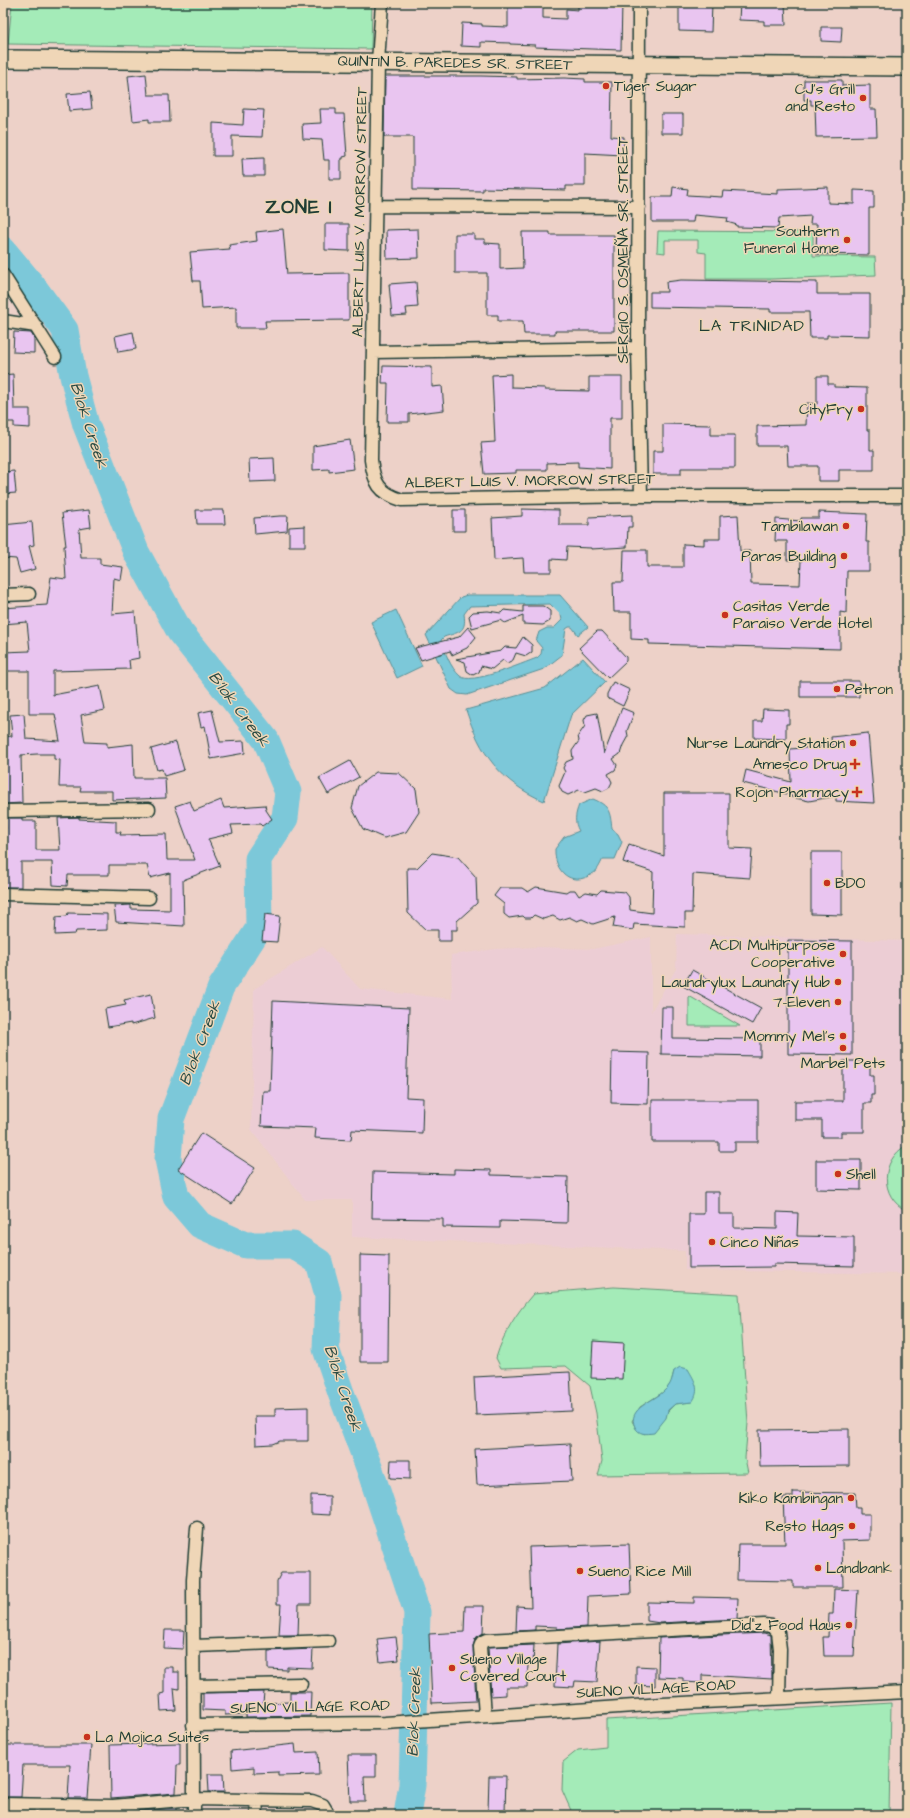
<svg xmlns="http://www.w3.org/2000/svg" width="910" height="1818" font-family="'Architects Daughter',sans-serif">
<rect width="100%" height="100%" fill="#edd1c8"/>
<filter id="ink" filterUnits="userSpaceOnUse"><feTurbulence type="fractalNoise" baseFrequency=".025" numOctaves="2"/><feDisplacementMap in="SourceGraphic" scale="8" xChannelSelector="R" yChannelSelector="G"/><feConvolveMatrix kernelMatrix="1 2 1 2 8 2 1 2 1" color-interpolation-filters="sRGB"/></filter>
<g filter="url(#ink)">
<path fill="#eccdd4" d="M677 934 907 941V1274L685 1270V1251L352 1237V1200H305L251 1129 254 989 322 947 360 989 452 999 451 955 496 949 536 947 593 949 651 937V1012L676 969Z"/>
<path fill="#a4ebb8" stroke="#629476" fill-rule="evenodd" d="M12 3H372L371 49 8 44Z
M658 231 813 232V256L875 257 876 275 772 279H706V253L698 252V240H665V253L657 252Z
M689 996 740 1026H689Z
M907 1145V1211C879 1197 880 1160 907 1145Z
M614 1287 739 1294 748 1423 745 1458 748 1473 598 1475 602 1461 596 1413 590 1386 566 1366 501 1368 496 1358C504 1332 515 1315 533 1294ZM674 1371 691 1402 675 1404 645 1434 637 1430 632 1421 640 1407 665 1391 671 1383Z
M891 1703 889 1815H573L562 1790 563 1762 578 1750 606 1747V1720Z"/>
<path fill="#7bc8d9" stroke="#569097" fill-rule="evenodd" d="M467 595H560L588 627 578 635 572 627H569L566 629 562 655 544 669 467 695 458 694 451 689 426 635 461 597ZM550 604 561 615 562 620 554 628H547L539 632 536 641 542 648 541 654 537 658C523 663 470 686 460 676 450 667 445 652 441 640L444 637C458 632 467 633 464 614L470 606Z
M396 610 422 666 397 678 371 622Z
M583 658 605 682 571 715 544 801C500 782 480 753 466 710L545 688Z
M593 799C610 806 610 812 612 829L618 834 622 842 615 859H603C600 864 598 871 592 874 571 888 554 871 555 849L564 837 579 831C574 822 575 815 579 805Z
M680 1367 688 1369C695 1381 701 1390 692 1402L675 1404 668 1410 666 1418 654 1433C646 1434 639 1435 635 1427 626 1408 655 1401 665 1390 671 1385 672 1379 674 1371Z"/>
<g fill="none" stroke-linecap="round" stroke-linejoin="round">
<path stroke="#7bc8d9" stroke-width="27" d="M3 250 32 285 65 330 73 376 86 425 136 552 180 632 266 740 288 792 285 818 258 859 259 928 221 987 171 1119 168 1159 176 1197 200 1225 245 1245H293L319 1262 328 1295 326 1349 341 1393 370 1470 417 1612 412 1785 407 1815"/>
</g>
<path fill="#e9c5f0" stroke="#1f3d34" d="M508 3H543V18L566 19V9L578 10V3H622L621 50 535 47V45L510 44V43L481 42V47L461 46 462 23 482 24V26L508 27Z
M679 3H712L711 32 679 31Z
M740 3H785L786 25H764V21L739 20Z
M821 27H842L841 42 821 41Z
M146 74 148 95H169L170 122H149V119L133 121 128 76Z
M385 76H481L517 77V79L564 78 585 79V82H612L611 136 624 137 623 155 585 153V186H566V190L483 188V191L413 190V137H384Z
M804 80H842V86L870 85V109H876L877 136 816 137 815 105H811V100H804Z
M90 92 92 109 69 111 67 94Z
M244 109 264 110 262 137 232 136V156H213V123L243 125Z
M320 109H336V114H344L347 156 343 157V159H341V179H329V160H324L322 140 303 139 302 124 321 123Z
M661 114H683V133H661Z
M264 158V176H243L242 159Z
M673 187 688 189 687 195 722 197 723 191 778 194V189L828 187V203L854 204V190L874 191V208H869V255L816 254 817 224H810L811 216 779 218 778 228 737 227V225L727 222 728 218 694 215 693 222H652V197H672Z
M325 224H349V251L325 250Z
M283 229 287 274 349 273V320L265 321 266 328H236V307L202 309 200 281H193L190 252 230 249 229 245 257 241 256 232Z
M418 229 419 258 387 259 386 230Z
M522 232H550V235H614V331H555V334H524L523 321H498V315H487V273H455V234H474V239H485V243L500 244V269L523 268Z
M681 280 817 282V294H870V336L827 335V338H810L809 312H770V309L650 307V292H667L666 282Z
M416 282 418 307 406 308 407 315 392 316 389 284Z
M14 332 31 333 34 338V353L13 352Z
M133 332 136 349 118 352 115 336Z
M383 366 432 367V387L442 386 444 410 409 414V422H387L388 383H382Z
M13 374 14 409H30V428L14 427V422H3V375Z
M511 374V387L545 388V390L589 391V377H622V418H610V469L578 467V462L547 463V470H516V473L484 474 481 443 495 442 492 375Z
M817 376H828V384H834V387L867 388V430H870V450H874V470H839V481H818V466H788L787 446H757V426L806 425 807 403 817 404Z
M663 424 711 425V435H735V468H681V474H653V451H663Z
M350 440 354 469 329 472V469L313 470V446Z
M274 458 275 481 250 482 249 459Z
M14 471 16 493 3 494V472Z
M522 509 559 510V525H589V517L632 515V527H628L627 547 591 549V548L567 547 566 560 551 559V572H524L523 558 494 560 492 518 522 516Z
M89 510 91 527 79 529 81 558H100V564L123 567 121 580 114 578 112 614 135 612 139 658 129 660 130 669 53 671V695L100 686 105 710 81 715 85 742 107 743V747L133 744 134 778H165L166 798 112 800V791H80L81 787H59L60 760 54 759V754H37L21 755 22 803 3 804V737L12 736 10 715 24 714 26 739 60 741 55 714H29V671H3V652L30 651 27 622 3 624V608L47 605 51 577 66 579 64 546H66L62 513Z
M196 510H224L225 524H197Z
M453 510H465V531H453Z
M819 512 867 514 866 542H869V571H847L846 613 840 612V649L649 644V640L631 639V612H614L613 582H623L624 550H647V567H683V544L704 545V539H720V516L738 515 740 551H750L751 584 800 585 801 560H787V541H775L776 519 801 521V518H819Z
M280 516H288L287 531 255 534 254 518Z
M32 522 34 545 29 546 35 569 20 573 16 559 3 558V547H5L3 525Z
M305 526V546H289V527Z
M523 606H543L550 611V621L543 625 523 624V616L505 623 501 620 472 628 469 616 473 612 488 611 501 613 504 610 523 612Z
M468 627 476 637 467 648 452 655 450 651 421 660 415 648 459 637Z
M597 631H602L626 657V661L608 678 579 648Z
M523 637 532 645V652L526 656 516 653 513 660 507 663 503 660 492 669 481 666 479 672 473 675 467 671 465 662 456 659 501 651 505 647 516 648Z
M800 681H859V697H800Z
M613 682 630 690 623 706 607 698V694Z
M622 708 634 713 627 731 628 736 623 745 620 754 613 759 617 765 615 770 608 774 612 782 609 788 603 791 596 788 585 792 579 790 568 795 562 792 559 786 565 772 563 768 566 762 573 759 572 751 579 741 578 736 585 726 584 720 587 715 597 713 604 754Z
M763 709 789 710V724H786V739L754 738V721H762Z
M212 710 220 742 244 741 245 753 211 759 205 726 201 727 198 713Z
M868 733 874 803 836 801V796L809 801 791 797V795L743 783 746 770 791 782 790 749 832 746 831 737Z
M176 742 184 770 164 776 162 769 157 770 151 749Z
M350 761 359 777 328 794 319 778Z
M376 772 399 773 416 789 419 812 406 832 384 838 363 829 352 808 358 786Z
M664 793H729V848L752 849 750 878 693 874 692 913H685V927L634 924 633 930 613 927 615 917 593 924 582 919 577 921 569 917 560 920 553 916 543 919 534 915 531 918H525L523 916 509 918 504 914V904L494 896 500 888H522L528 892 536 887 566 892 569 890H575L579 896 586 892 597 894 601 890 625 892 629 897 630 910 652 913 653 872 623 862 629 844 664 856Z
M221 800 224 808 265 805 266 810 272 819 262 826 260 824 231 825 233 833 208 839 220 866 183 880 184 926 116 922 114 906 131 905V909L170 910V873L150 878 147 865H109V875H68L67 886 53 885 52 862H21V887H3V829H6L5 818H22V821H36V850H60L58 818 79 817V819L116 821V832H121L120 835 166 834 167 860H195L175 806 190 801 194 811Z
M811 852H842V915L811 914Z
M432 853 458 857 476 877 477 903 457 921V930H451V941H438V930H426L408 913 407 868H417Z
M68 913 107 914V930L76 931 75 934 55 935 56 917 67 916Z
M265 914 280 916 277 942 262 941Z
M788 940 852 941V1055L788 1054Z
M692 970 761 1008 752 1024 683 986Z
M151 994 155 1018 131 1025V1023L108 1027 105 1009 126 1005 124 1000Z
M273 1001 409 1008 406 1097 423 1098 422 1133 352 1130 351 1140 315 1138 316 1128 261 1126 263 1091H270Z
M662 1007H673V1038L760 1039V1056L661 1054Z
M612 1052 649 1053 648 1104 611 1103Z
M843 1061H863V1064L870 1065V1075H874V1095H871V1103H864V1132H841V1137H822V1120H795V1101H843Z
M652 1100H758V1142H735V1151H719V1142H652Z
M201 1133 255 1168 232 1204 178 1169Z
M816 1160H861V1190L816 1189Z
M454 1169 491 1170V1175L568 1177 567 1223 500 1221V1228L443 1227V1219L372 1218 373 1172 454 1174Z
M704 1192H719V1214H734V1228L777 1229V1212L798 1213 797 1236 854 1237V1266L774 1264V1267L689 1268V1214H704Z
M360 1255 389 1256 388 1362H360Z
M593 1341 624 1343 622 1379 591 1378Z
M570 1372 572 1411 476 1415 474 1377Z
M308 1407V1441H280L272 1444 256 1445 255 1416H275V1408Z
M849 1429V1466L760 1467 759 1430Z
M570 1444 572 1481 477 1485 475 1449Z
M391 1460H410V1479L390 1478Z
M793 1492 855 1493 856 1508H860V1514H870V1540L842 1541 843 1587H793V1581L737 1580 738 1544H785L783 1497H793Z
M311 1495 330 1496V1515L311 1514Z
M629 1544 631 1594 588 1596 587 1627 557 1629V1627L535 1626V1630L516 1631 517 1606 531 1607 529 1547Z
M281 1573H311V1604H299L298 1635H279L281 1604H277V1581Z
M834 1589 858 1590 854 1656H824L823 1637H828L829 1614H833Z
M694 1597 738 1598 737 1619 660 1623 647 1621V1602L694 1603Z
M465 1606H484L483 1633 475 1639 473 1647 476 1701 432 1703 429 1634 464 1632Z
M165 1630H184L183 1649 164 1648Z
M764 1633 771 1635 772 1679 702 1675V1683L683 1682V1678L658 1677 659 1638Z
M396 1637 399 1660 380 1662 377 1639Z
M600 1641 597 1682 575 1681 574 1687 555 1686 557 1644Z
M534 1645 533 1664H528L527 1687H506V1695L491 1696 488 1647Z
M313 1649 312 1668 287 1667V1670L268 1669V1651Z
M636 1666 655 1667V1686L636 1685Z
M164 1667H173V1672H179V1689L174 1688 176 1710 161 1711 160 1694 164 1693Z
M264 1692 263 1703 290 1702V1692H311L310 1716 246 1717V1714L225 1715V1711L203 1710V1693Z
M180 1743V1765H177L176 1793 111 1798 110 1745Z
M295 1744 296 1753 318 1752 319 1775 278 1776V1772L254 1773V1767L232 1769 231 1751Z
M3 1745H91L87 1798H68L70 1765H23L21 1797H3L5 1765H3Z
M348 1755H376V1776H364L365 1801H350Z
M208 1774H223L224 1792H209Z
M489 1776H506L505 1813 488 1812Z
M176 1808V1815H112V1813Z
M67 1813H86V1815H67Z"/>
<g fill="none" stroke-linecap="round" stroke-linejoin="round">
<defs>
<path id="street" d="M382 3 378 62 371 460C374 483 379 493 402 500L641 496H907
M639 3 638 348 641 496
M376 206 639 207
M3 275 55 357
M3 321 36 326
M373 352 638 348
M3 595 29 594
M3 811 149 809
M3 894 149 898
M194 1646 328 1641
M194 1686 301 1684
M485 1715 480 1647 482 1642 486 1640 764 1625 772 1626 778 1632 780 1649 779 1698
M193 1725 385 1723 663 1704 907 1692
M256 1800 257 1815
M3 1804 113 1806 194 1799 193 1580 197 1528
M194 1815V1799L312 1801 323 1805 329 1815"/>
<path id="secondary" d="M3 59 907 67"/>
</defs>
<use href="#street" stroke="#1f3d34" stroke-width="15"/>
<use href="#secondary" stroke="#1f3d34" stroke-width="20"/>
<use href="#street" stroke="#efd6b7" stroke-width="12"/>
<use href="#secondary" stroke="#efd6b7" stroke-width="17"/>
</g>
</g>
<g fill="#c8321e" stroke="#efd6b7" stroke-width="1.5">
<circle cx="606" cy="86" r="4"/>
<circle cx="863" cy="98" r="4"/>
<circle cx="847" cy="240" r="4"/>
<circle cx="861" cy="409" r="4"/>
<circle cx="846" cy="526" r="4"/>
<circle cx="844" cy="556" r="4"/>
<circle cx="725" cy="615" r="4"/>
<circle cx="837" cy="689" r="4"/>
<circle cx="853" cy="743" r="4"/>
<path d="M853 758h4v4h4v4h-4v4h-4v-4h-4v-4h4z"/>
<path d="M855 786h4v4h4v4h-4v4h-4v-4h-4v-4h4z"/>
<circle cx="827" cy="883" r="4"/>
<circle cx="843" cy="954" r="4"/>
<circle cx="838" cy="982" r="4"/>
<circle cx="838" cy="1002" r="4"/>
<circle cx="843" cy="1036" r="4"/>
<circle cx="843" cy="1048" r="4"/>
<circle cx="838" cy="1174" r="4"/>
<circle cx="712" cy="1242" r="4"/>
<circle cx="851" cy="1498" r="4"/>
<circle cx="852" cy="1526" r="4"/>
<circle cx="818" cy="1568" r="4"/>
<circle cx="580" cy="1571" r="4"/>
<circle cx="849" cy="1625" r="4"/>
<circle cx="452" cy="1668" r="4"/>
<circle cx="87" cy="1737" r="4"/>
</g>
<g text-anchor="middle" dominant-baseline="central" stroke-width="3" stroke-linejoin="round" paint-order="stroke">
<g font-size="15" fill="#1f3d34" stroke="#efd6b7">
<text transform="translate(455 63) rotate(1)">QUINTIN B. PAREDES SR. STREET</text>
<text transform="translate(360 212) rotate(-89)">ALBERT LUIS V. MORROW STREET</text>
<text transform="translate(623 250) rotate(-90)">SERGIO S. OSMEÑA SR. STREET</text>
<text transform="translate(530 481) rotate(-1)">ALBERT LUIS V. MORROW STREET</text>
<text transform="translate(656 1689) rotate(-3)">SUENO VILLAGE ROAD</text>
<text transform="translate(310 1707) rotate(-1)">SUENO VILLAGE ROAD</text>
</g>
<g font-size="15" fill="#1f3d34" stroke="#efd6b7" text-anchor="end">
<text x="614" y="86" text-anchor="start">Tiger Sugar</text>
<text x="855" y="89">CJ's Grill<tspan x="855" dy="17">and Resto</tspan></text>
<text x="839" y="231">Southern<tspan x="839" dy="17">Funeral Home</tspan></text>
<text x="853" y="409">CityFry</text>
<text x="838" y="526">Tambilawan</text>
<text x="836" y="556">Paras Building</text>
<text x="733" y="606" text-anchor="start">Casitas Verde<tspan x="733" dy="17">Paraiso Verde Hotel</tspan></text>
<text x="845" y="689" text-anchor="start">Petron</text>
<text x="845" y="743">Nurse Laundry Station</text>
<text x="847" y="764">Amesco Drug</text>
<text x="849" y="792">Rojon Pharmacy</text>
<text x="835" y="883" text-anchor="start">BDO</text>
<text x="835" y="945">ACDI Multipurpose<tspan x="835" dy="17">Cooperative</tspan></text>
<text x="830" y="982">Laundrylux Laundry Hub</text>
<text x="830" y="1002">7-Eleven</text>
<text x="835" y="1036">Mommy Mel's</text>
<text x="843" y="1063" text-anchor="middle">Marbel Pets</text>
<text x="846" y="1174" text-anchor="start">Shell</text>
<text x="720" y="1242" text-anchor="start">Cinco Niñas</text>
<text x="843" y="1498">Kiko Kambingan</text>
<text x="844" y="1526">Resto Hags</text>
<text x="826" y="1568" text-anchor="start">Landbank</text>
<text x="588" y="1571" text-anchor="start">Sueno Rice Mill</text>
<text x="841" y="1625">Did"z Food Haus</text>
<text x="460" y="1659" text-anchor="start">Sueno Village<tspan x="460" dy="17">Covered Court</tspan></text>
<text x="95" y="1737" text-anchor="start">La Mojica Suites</text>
</g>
<g font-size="16" letter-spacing="1" fill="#1f3d34" stroke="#efd6b7">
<text x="752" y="326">LA TRINIDAD</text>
</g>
<g font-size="16" font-style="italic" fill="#284b44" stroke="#efd6b7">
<text transform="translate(89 425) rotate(72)">B'lok Creek</text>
<text transform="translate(239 709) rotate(53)">B'lok Creek</text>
<text transform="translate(200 1043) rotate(-69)">B'lok Creek</text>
<text transform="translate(343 1388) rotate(72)">B'lok Creek</text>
<text transform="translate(414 1712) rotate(-88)">B'lok Creek</text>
</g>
<g font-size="19" font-weight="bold" letter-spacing="1" fill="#1f3d34" stroke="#efd6b7">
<text x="299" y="207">ZONE I</text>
</g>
</g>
<rect width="910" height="1818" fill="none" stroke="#efd6b7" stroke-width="16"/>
<rect x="8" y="8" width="894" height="1802" fill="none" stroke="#1f3d34" stroke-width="1.5" filter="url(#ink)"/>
</svg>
